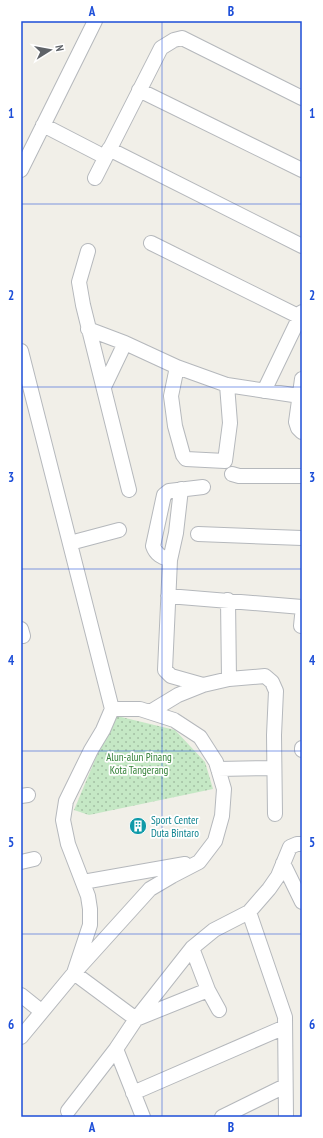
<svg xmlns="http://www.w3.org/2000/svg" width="323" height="1138" font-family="'PT Sans Narrow',sans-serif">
<defs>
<pattern id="park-dots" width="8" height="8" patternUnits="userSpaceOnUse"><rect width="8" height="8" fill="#c5e8c5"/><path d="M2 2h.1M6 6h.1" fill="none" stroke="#a3c0a4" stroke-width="1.8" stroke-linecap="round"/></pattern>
</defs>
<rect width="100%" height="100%" fill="#f1efe8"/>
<path fill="url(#park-dots)" d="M117 716 175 730 205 762 213 789 89 815 74 810 100 748Z"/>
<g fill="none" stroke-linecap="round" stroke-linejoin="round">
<defs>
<path id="street" d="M139 90 302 170
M43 125 105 157
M109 149 302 246
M21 170 95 21
M95 178 161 48 174 40 182 38 302 98
M151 243 302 318
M88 251 79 282 83 305 129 490
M88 329 125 343 177 367 227 385 300 396
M21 351 112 709 103 730 91 750 66 801 63 820 68 844 88 896 90 909V925L74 973
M177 367 171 396 175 426 183 455 186 459 225 461 230 423 227 385
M302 379 296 422 298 428 302 432
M104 387 125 343
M264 391 302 312
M232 474 239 476H302
M181 489 176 533 170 560 165 670 171 676 203 685 229 679 228 600
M198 534 302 538
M70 543 119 530
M170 560C162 557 156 555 153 546L164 495 169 491 203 487
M168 596 302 607
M301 626 302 616
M21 629 23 636
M229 679 265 676 272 682 276 691 274 735 275 814
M150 712 178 695 203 685
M302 750V748
M218 769 274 768
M21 796 28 795
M21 862 34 859
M283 863 302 902
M83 882 185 864
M249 912 285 1017 286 1117
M192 948 208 990 219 1010
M74 973 136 1019 208 990
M21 995 41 1011
M21 1037 74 973 150 889 172 876 199 862 215 841 222 816 224 789 216 762 200 737 174 720 140 709H112
M116 1049 143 1117
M133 1093 285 1027
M68 1111 116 1049 136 1019 192 948 214 930 249 912 269 889 278 876 290 847 297 844H302
M222 1117 285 1086"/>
</defs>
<use href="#street" stroke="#b5b8bc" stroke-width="16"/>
<use href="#street" stroke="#fff" stroke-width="14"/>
</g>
<path fill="none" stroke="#1d4ed8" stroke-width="1" stroke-opacity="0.55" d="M162 21V1117M21 204H302M21 387H302M21 569H302M21 751H302M21 934H302"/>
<defs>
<symbol id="building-disc" viewBox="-11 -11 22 22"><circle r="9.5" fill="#0f9aa8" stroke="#fff"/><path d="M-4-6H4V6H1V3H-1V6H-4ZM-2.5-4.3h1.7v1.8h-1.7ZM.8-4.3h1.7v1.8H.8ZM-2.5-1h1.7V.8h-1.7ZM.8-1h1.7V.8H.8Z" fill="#fff"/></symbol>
</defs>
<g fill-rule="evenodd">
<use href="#building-disc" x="128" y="816" width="20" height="20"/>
</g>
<g text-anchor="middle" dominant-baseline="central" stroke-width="3.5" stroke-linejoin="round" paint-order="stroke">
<g font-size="11" fill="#348238" stroke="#fff">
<text x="139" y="757">Alun-alun Pinang<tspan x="139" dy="13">Kota Tangerang</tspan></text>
</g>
<g font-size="11" fill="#0d838f" stroke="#fff" text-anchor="start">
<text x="151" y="820">Sport Center<tspan x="151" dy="13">Duta Bintaro</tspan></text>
</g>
</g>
<rect width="323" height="1138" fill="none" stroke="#ffffff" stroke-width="44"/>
<g transform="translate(50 50) rotate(79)" stroke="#ffffff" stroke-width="3" paint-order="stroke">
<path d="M0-3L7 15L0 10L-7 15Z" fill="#5f6368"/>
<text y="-6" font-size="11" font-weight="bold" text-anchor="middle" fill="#5f6368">N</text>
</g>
<rect x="22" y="22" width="279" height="1094" fill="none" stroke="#1d4ed8" stroke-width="1.5"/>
<g font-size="13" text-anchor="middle" font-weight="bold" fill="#1d4ed8">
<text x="92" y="16">A</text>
<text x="231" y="16">B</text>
<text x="11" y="118">1</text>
<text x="312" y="118">1</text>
<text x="11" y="300">2</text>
<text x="312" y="300">2</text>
<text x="11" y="482">3</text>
<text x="312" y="482">3</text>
<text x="11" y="665">4</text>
<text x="312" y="665">4</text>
<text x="11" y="847">5</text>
<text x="312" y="847">5</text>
<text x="11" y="1029">6</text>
<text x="312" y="1029">6</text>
<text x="92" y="1132">A</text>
<text x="231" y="1132">B</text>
</g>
</svg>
